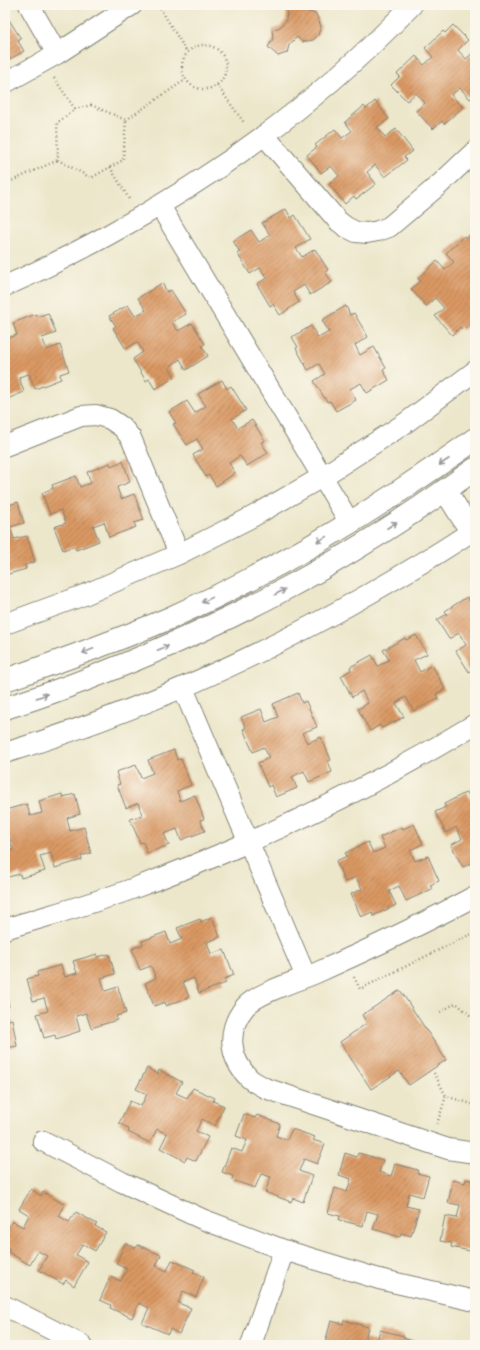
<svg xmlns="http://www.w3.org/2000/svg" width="480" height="1350" font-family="'Sorts Mill Goudy',serif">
<defs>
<pattern id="building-hatch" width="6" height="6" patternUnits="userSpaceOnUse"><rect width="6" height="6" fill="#da9963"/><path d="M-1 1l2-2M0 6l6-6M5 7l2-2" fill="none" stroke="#b07c51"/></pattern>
</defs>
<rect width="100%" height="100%" fill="#fbf7ec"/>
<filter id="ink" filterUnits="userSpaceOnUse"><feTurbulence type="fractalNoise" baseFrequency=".025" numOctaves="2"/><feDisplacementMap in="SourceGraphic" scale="8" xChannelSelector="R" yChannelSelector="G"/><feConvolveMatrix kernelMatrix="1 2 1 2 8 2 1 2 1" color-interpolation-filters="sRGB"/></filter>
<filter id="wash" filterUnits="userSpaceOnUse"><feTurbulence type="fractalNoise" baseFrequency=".012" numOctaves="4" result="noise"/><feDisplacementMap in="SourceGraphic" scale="16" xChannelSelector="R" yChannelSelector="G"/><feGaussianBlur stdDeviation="0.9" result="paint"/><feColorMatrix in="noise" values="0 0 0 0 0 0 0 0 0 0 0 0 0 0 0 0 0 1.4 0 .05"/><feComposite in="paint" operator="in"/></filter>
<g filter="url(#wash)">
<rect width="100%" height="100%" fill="#ece7cb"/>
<g id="blocks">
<path fill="url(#building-hatch)" d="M285 5H309V12L316 14 321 26 318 35 313 40 302 42 297 37 289 45 287 53 278 56 268 47 273 39 272 30 280 27 286 20 287 10Z
M8 18 21 39 18 41 24 51 5 62V20Z
M453 25 468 40 458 50 466 59 475 51V95L470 99 460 88 451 95 463 107 444 124 442 121 433 129 416 111 425 103 416 93 407 101 391 85 400 76 397 74 416 56 424 65 433 57 425 48 443 31 445 33Z
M375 101 389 119 377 127 385 137 396 129 413 151 404 157 407 160 385 177 375 165 367 172 376 184 356 199 354 196 345 204 329 184 339 176 331 166 321 173 307 155 317 147 315 145 335 129 342 138 352 131 345 122 364 106 366 109Z
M286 209 291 218 295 215 310 239 296 248 302 257 315 249 328 270 325 272 332 282 310 295 304 285 293 292 299 302 280 315 273 304 270 306 257 284 267 278 260 268 250 274 237 253 240 252 233 241 251 230 259 242 270 235 262 223Z
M475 231V298L471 301 475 306V319L463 330 460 327 452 335 435 316 444 308 435 298 426 306 411 289 420 281 418 278 437 261 445 270 454 262 446 253 464 236 466 238Z
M162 283 167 292 171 290 186 314 172 322 178 331 192 323 205 344 202 346 208 356 186 370 180 359 169 367 175 377 155 389 149 379 146 381 133 359 143 352 137 342 126 349 113 328 116 326 109 316 128 305 135 316 146 310 138 298Z
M346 306 350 315 354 313 368 337 355 345 360 355 374 347 386 368 383 370 389 380 367 393 361 383 350 389 356 400 336 411 330 401 327 402 314 381 325 374 319 364 308 370 296 348 298 347 292 337 311 326 318 338 329 332 322 320Z
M48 313 56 333 42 338 47 350 60 345 69 371 60 374 61 379 35 389 29 374 19 377 24 392 5 400V339L17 335 13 323 36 314 37 317Z
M222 380 227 389 231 386 246 410 232 419 238 428 252 420 265 441 261 442 268 453 247 466 240 456 229 463 235 473 216 486 209 475 206 477 193 455 203 449 197 439 187 445 173 424 176 423 169 412 187 401 195 413 206 406 198 394Z
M123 461 130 482 117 487 121 499 134 494 144 520 134 523 136 527 109 537 104 522 93 526 99 541 76 550 74 546 63 550 54 527 66 523 61 510 50 514 42 493 53 488 52 485 76 476 80 487 91 483 87 472 110 463 111 466Z
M18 502 24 523 10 527 14 539 27 536 35 562 25 565 26 569 5 575V503L6 506Z
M467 597 473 607 475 606V669L469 672 456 651 466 645 459 633 449 639 437 620 447 614 445 611Z
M416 635 427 654 414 660 420 672 432 665 445 689 436 694 438 698 414 711 406 697 396 703 404 717 382 728 380 725 370 731 358 709 368 703 362 691 352 697 341 676 351 670 350 667 372 655 378 666 389 660 383 650 405 638 406 640Z
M298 693 302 703 306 701 317 727 302 733 307 743 321 737 331 760 328 761 332 772 309 782 304 771 292 777 297 788 276 797 271 785 268 787 258 763 269 758 264 747 253 752 243 729 246 728 241 717 261 709 266 722 278 717 273 704Z
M174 750 177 760 181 759 191 785 177 791 180 801 195 795 204 819 200 820 205 831 181 840 177 829 164 834 169 845 147 853 143 842 140 843 130 819 142 815 138 803 126 808 117 785 120 784 116 772 136 765 141 778 153 773 148 760Z
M467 792 472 802 475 801V864L474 862 463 867 451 845 462 839 456 827 446 833 435 812 446 807 444 804Z
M62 794 63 797 75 794 80 814 67 818 70 831 84 827 91 853 81 856 82 860 55 868 51 853 40 856 45 871 21 878 20 874 8 877 5 866V852L13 850 9 837 5 838V810L27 804 30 816 42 813 39 801Z
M414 824 423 844 410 850 415 861 428 856 439 881 430 885 432 889 406 901 399 886 389 891 396 905 373 916 372 912 361 917 351 894 362 889 356 877 345 882 336 861 347 856 345 853 368 842 373 853 385 848 380 837 402 827 403 829Z
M212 917 220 937 207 942 211 954 224 950 234 975 224 979 226 983 199 993 194 978 183 982 189 997 166 1006 165 1002 154 1006 145 983 156 978 151 966 140 970 132 949 143 944 142 941 166 932 170 944 182 939 177 928 200 919 201 922Z
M97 954V957L109 954 115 974 101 978 105 991 118 987 126 1013 116 1016 117 1020 91 1028 86 1013 76 1016 80 1031 56 1039 55 1035 44 1038 37 1014 48 1011 44 998 33 1001 27 979 38 976 37 972 61 965 65 977 77 973 73 961Z
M5 989 9 1007H5Z
M400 990 446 1060 409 1085 399 1071 371 1089 340 1042 367 1023 362 1015Z
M12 1019 17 1046 7 1048 8 1053H5V1021Z
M147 1068 158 1074 159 1070 182 1082 176 1093 187 1098 193 1088 215 1098 213 1101 224 1106 215 1126 202 1119 196 1131 208 1137 196 1161 187 1157 185 1161 160 1148 167 1134 157 1129 150 1143 128 1132 129 1129 119 1123 130 1101 141 1106 147 1094 136 1089Z
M244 1114 255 1118 257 1115 280 1124 276 1136 287 1140 292 1129 315 1137 313 1140 325 1144 317 1164 304 1159 299 1171 312 1176 303 1202 293 1198 291 1202 265 1192 271 1177 261 1174 255 1188 232 1180 233 1176 222 1172 231 1148 242 1152 247 1140 236 1136Z
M345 1153 357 1157 358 1153 383 1160 379 1172 391 1176 395 1164 418 1170 417 1173 429 1176 423 1197 409 1193 406 1206 419 1209 411 1236 401 1233 400 1237 373 1229 378 1214 367 1211 363 1226 339 1220 340 1216 328 1213 335 1188 347 1192 351 1179 339 1175Z
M466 1179 475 1181V1252L451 1247 452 1243 440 1241 445 1216 457 1218 460 1205 448 1203 453 1180 465 1183Z
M31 1189 41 1196 43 1192 65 1205 59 1216 69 1222 76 1212 97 1224 95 1226 106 1232 95 1251 83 1244 76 1255 88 1262 74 1286 66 1280 63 1284 39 1270 47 1256 38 1251 30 1265 8 1252 10 1249 5 1246V1234L12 1221 23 1227 29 1215 19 1209Z
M125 1243 136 1248 138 1245 161 1255 156 1266 167 1271 172 1260 195 1270 193 1272 204 1277 196 1297 183 1291 178 1303 191 1308 179 1334 170 1329 168 1334 142 1323 149 1308 139 1303 132 1318 110 1308 111 1305 100 1300 110 1277 121 1281 127 1269 116 1264Z
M344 1320 368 1327 365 1339 377 1342 380 1330 404 1336 403 1338 415 1342 414 1345H334L325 1343 331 1321 343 1324Z"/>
</g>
</g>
<g filter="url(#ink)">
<use href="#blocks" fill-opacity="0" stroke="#848274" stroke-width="1"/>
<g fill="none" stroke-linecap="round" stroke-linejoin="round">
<defs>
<path id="minor" d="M29 5 57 54
M5 83 57 54 132 5
M264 135 338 221 346 227 356 232 367 233 378 231 389 227 440 184 475 151
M160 206 350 523
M5 286C40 271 75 253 108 235 220 174 324 97 412 5
M5 446 81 416 96 415 110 419 122 427 131 438 179 554
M5 624 84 595 179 554 252 517 322 477 404 424 475 371
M183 688 306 977
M5 753C131 714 252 661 367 595 404 574 440 553 475 529
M475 896C423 924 370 949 316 973 297 981 257 993 245 1007 226 1030 229 1058 249 1078 253 1082 260 1085 265 1088L448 1149 475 1153
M5 929C46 916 88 905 129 890 250 846 366 791 475 724
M43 1141 122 1182 202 1219 284 1250 379 1279 475 1301
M5 1306 82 1345
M251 1345 284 1250"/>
<path id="tertiary" d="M445 490 471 531
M5 680C61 661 116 641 170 618 248 583 324 541 395 494 422 476 449 458 475 439
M5 708C54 693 102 674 149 654 195 634 240 613 283 590 350 555 414 513 475 469"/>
</defs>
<use href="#minor" stroke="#848274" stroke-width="22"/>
<use href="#tertiary" stroke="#848274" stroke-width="24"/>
<path stroke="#848274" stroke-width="2.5" stroke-dasharray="1 3" stroke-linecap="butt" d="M158 5 187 52
M182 67a22 22 0 1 1 44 0a22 22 0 1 1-44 0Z
M54 78 75 109
M217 85 245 124
M91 105 126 120 123 160 91 178 58 160 57 123 75 109Z
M126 120 185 80
M110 167 129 199
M5 184 58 160
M354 977 360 989 475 932
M440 1012 456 1003 471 1016 475 1013
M434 1073 446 1096
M437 1124 446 1096 475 1105"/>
<use href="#minor" stroke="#fff" stroke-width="20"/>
<use href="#tertiary" stroke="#fff" stroke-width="22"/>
</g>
<defs><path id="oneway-shaft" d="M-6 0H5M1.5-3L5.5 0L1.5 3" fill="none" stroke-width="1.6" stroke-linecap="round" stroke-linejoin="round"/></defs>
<g stroke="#999">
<use href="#oneway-shaft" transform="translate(444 462) rotate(147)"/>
<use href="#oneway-shaft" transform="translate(392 525) rotate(-33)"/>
<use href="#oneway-shaft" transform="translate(322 539) rotate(151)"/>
<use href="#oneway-shaft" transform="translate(280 592) rotate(-27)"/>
<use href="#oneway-shaft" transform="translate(207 600) rotate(154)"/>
<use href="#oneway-shaft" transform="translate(163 648) rotate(-23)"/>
<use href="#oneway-shaft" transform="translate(88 651) rotate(158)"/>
<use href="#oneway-shaft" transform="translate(42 696) rotate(-20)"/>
</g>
</g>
<rect width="480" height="1350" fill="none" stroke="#fbf7ec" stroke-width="20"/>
</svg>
